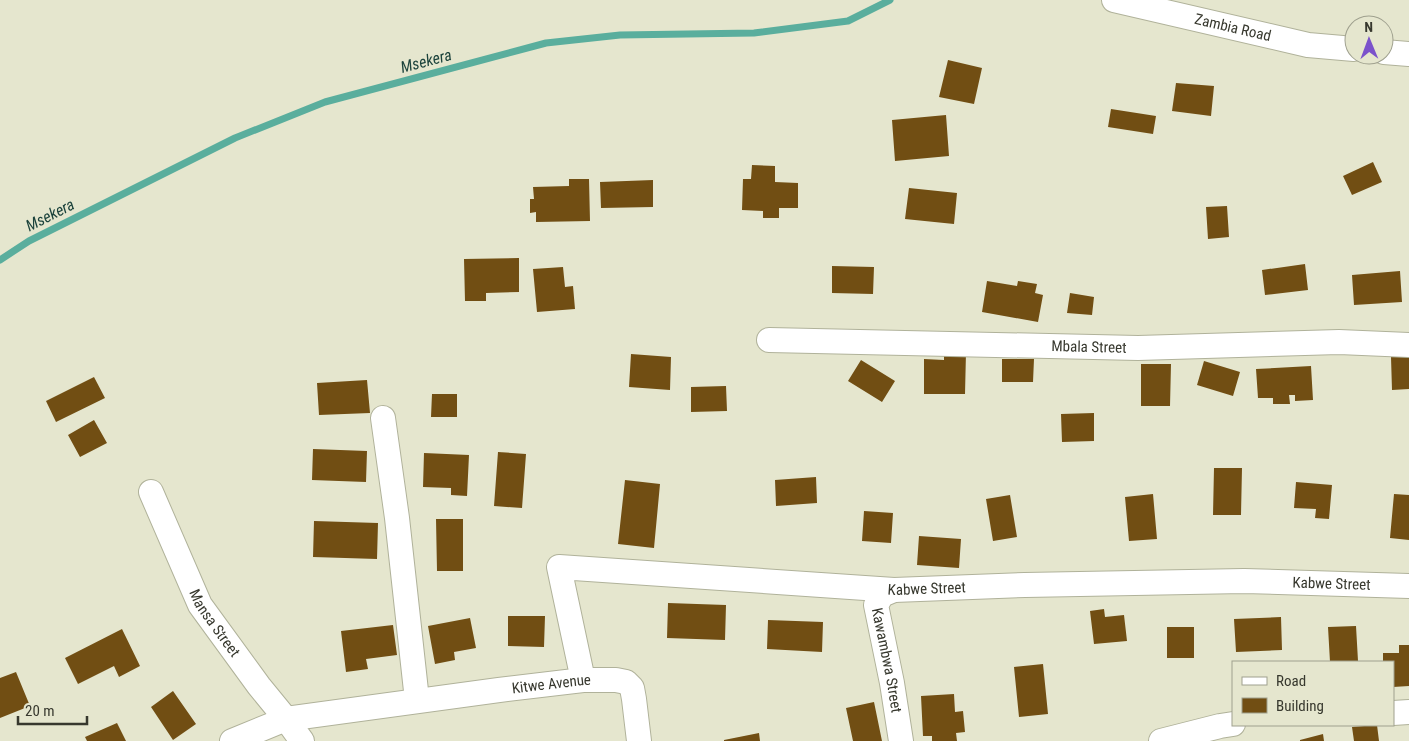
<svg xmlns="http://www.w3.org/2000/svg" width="1409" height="741" font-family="'Roboto Condensed',sans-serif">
<rect width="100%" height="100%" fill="#e5e6ce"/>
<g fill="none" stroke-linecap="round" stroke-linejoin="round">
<path stroke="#5aae9d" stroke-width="7" d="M0 260 29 241 235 138 325 102 546 43 620 35 754 33 848 21 890 0"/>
</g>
<path fill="#714e13" d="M948 60 982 68 974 104 939 97Z
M1176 83 1214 86 1211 116 1172 111Z
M1111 109 1156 116 1153 134 1108 127Z
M946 115 949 156 895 161 892 120Z
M1373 162 1382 182 1352 195 1343 176Z
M752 165 775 166V182L798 183V208H779V218H763V211L742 210 743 179H751Z
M569 179H589L590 221 536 222V212L530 213V199H534L533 187 569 186Z
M653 180V207L601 208 600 182Z
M909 188 957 193 954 224 905 219Z
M1227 206 1229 237 1208 239 1206 207Z
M519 258V292L486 293V301H465L464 259Z
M1305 264 1308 290 1265 295 1262 270Z
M832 266 874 267 873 294 832 293Z
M563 267 565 287 573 286 575 309 537 312 533 269Z
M1400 271 1402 302 1354 305 1352 275Z
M987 281 1017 286 1018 281 1037 284 1035 293 1043 295 1038 322 982 312Z
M1070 293 1094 297 1092 315 1067 313Z
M944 352H966L965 394H924V359L944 360Z
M631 354 671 357 670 390 629 387Z
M1391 357H1409V389L1392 390Z
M1002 359H1034L1033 382H1002Z
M861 360 895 381 882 402 848 381Z
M1204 361 1240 372 1233 396 1197 385Z
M1141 364H1171L1170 406H1141Z
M1311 366 1313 400 1295 401V395H1289L1290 404H1273V398H1258L1256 369Z
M94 377 105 398 56 422 46 401Z
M367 380 370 413 319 415 317 383Z
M726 386 727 411 691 412V387Z
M432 394H457V417H431Z
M1094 413V441L1062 442 1061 414Z
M94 420 107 443 80 457 68 435Z
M313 449 367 451 366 482 312 480Z
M498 452 526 454 522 508 494 506Z
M424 453 469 455 467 496 451 495V488L423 487Z
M1214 468H1242L1241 515H1213Z
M816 477 817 503 776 506 775 480Z
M625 480 660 484 654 548 618 544Z
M1296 482 1332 485 1329 519 1315 518 1316 509 1294 508Z
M1153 494 1157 539 1129 541 1125 497Z
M1394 494 1409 495V540L1390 538Z
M1010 495 1017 537 993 541 986 499Z
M864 511 893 513 891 543 862 541Z
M436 519H463V571H437Z
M314 521 378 523 377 559 313 557Z
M919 536 961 539 959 568 917 565Z
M668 603 726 605 725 640 667 638Z
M1104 609 1105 617 1124 615 1127 641 1094 644 1090 611Z
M508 616H545L544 647 508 646Z
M1281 617 1282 650 1236 652 1234 619Z
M470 618 476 648 454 652 455 660 435 664 428 626Z
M768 620 823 622 822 652 767 649Z
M393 625 397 655 366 659 368 669 346 672 341 631Z
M1356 626 1358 661 1330 662 1328 627Z
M1167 627H1194V658H1167Z
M122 629 140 666 119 677 114 666 78 684 65 658Z
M1399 645H1409V686L1393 687V662H1383V653H1399Z
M1043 664 1048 714 1019 717 1014 667Z
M16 672 30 706 0 718V678Z
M173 691 196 724 173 740 151 707Z
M954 694 955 712 963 711 965 732 956 733 957 741H932V736H923L921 696Z
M874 702 882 741H853L846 708Z
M117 723 126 741H87L85 737Z
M1377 725 1379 741H1354L1352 727Z
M759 733 760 741H724V740Z
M1323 734 1324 741H1300V740Z"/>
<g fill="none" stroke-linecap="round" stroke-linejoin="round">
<defs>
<g id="minor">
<path id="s1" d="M1114 0 1308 45 1354 49"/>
<path d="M1384 52 1409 54"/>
<path id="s2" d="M769 340 1138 348 1339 342 1409 345"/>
<path d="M383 418 397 518 417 700"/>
<path id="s3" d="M151 492 200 605 259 686 286 719 302 741"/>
<path id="s4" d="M894 590 882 595 876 605 892 683 901 741"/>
<path id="s5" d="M583 680 559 567 894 590 1025 585 1244 581 1409 586"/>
<path d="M1393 713 1409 712"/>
<path id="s6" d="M232 741 286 719 499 690 583 680H616L626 682 632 688 634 699 639 741"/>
<path d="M1161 741 1220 726 1233 724"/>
</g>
</defs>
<use href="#minor" stroke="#b0b29a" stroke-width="26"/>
<use href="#minor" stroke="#fff" stroke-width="24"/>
</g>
<g text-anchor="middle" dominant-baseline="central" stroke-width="5" stroke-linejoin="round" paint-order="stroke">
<g font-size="15" fill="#37382e" stroke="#e5e6ce">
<text stroke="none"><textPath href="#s1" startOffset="122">Zambia Road</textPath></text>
<text stroke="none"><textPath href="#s2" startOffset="320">Mbala Street</textPath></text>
<text stroke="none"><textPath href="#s5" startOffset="889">Kabwe Street</textPath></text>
<text stroke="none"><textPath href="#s5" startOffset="484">Kabwe Street</textPath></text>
<text stroke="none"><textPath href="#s3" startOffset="146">Mansa Street</textPath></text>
<text stroke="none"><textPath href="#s4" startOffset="81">Kawambwa Street</textPath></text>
<text stroke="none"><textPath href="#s6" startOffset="326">Kitwe Avenue</textPath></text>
</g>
<g font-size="16" font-style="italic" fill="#1c433c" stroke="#e5e6ce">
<text transform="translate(426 61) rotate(-15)">Msekera</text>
<text transform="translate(50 215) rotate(-27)">Msekera</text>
</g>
</g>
<rect x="1232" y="661" width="162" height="65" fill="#e5e6ce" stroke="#9fa08e"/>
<rect x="1242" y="677" width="25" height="8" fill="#ffffff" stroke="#9fa08e"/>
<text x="1276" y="686" font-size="15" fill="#37382e">Road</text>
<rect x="1242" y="698" width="25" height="15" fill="#714e13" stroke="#9fa08e"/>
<text x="1276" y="711" font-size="15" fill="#37382e">Building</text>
<g transform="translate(1369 40) rotate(359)"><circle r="24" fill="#e5e6ce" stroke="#9fa08e"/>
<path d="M0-4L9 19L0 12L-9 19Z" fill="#7b52cb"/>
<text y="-8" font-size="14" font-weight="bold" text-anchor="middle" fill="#37382e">N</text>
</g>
<path d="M18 716v8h69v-8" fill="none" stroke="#37382e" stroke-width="2.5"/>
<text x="25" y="716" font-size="15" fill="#37382e" stroke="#e5e6ce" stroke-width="4" paint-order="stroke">20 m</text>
</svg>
